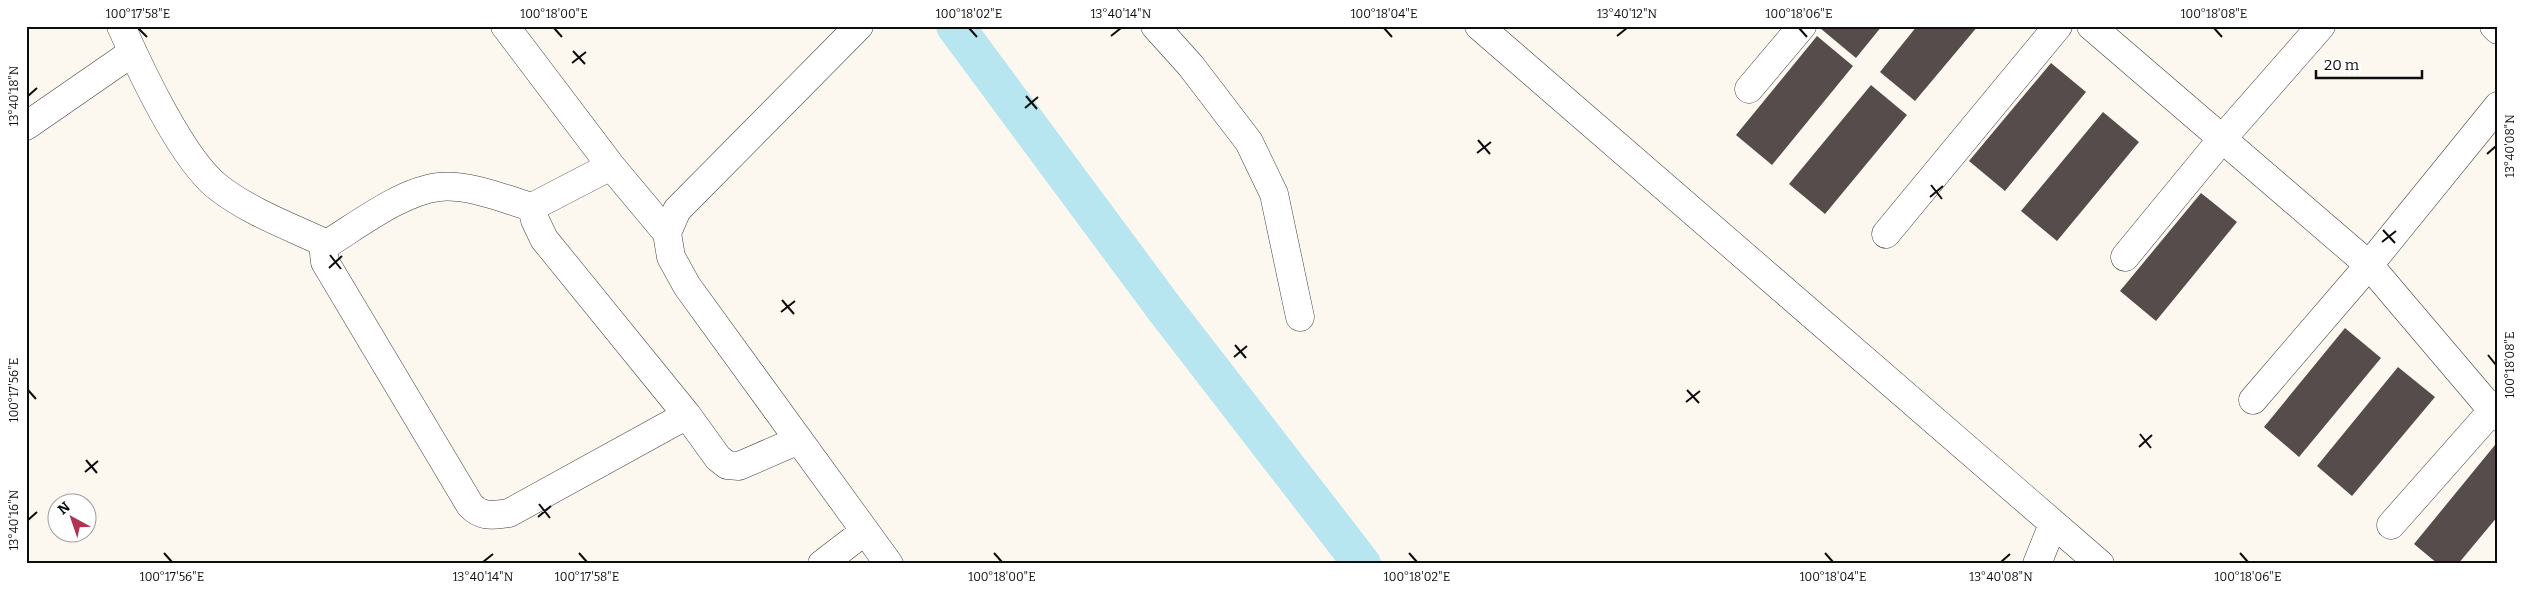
<svg xmlns="http://www.w3.org/2000/svg" width="2524" height="590" font-family="Bitter,serif">
<rect width="100%" height="100%" fill="#fdf8ef"/>
<g fill="none" stroke-linecap="round" stroke-linejoin="round">
<path stroke="#b8e6f0" stroke-width="38" d="M955 26 1164 308 1362 564"/>
</g>
<path fill="#554c4b" d="M1821 26H1882L1856 58 1820 28Z
M1917 26H1978L1915 101 1880 72Z
M1817 36 1853 66 1772 165 1736 135Z
M2051 63 2086 92 2005 191 1969 161Z
M1871 85 1907 115 1825 214 1789 184Z
M2103 112 2139 142 2057 241 2021 211Z
M2201 193 2237 222 2156 321 2120 291Z
M2345 328 2381 358 2299 457 2264 427Z
M2398 367 2435 397 2352 496 2317 466Z
M2495 445 2498 447V516L2458 564H2438L2414 544Z"/>
<g fill="none" stroke-linecap="round" stroke-linejoin="round">
<defs>
<path id="minor" d="M121 26C140 69 183 161 219 188 250 212 291 227 327 244
M505 26 611 166 667 233 671 257 687 286 889 564
M1155 26 1191 66 1249 142 1274 194 1300 317
M1479 26 2100 564
M2091 26 2369 265 2498 417
M2494 26 2498 30
M1749 89 1802 26
M26 126 133 52
M611 166 532 207 535 220 544 239 687 415 718 458 727 465 739 466 799 440
M532 207C504 199 469 184 439 187 402 191 358 225 327 244L324 253 325 262 470 505C482 518 493 515 509 513L687 415
M667 233 677 210 859 26
M1886 234 2058 26
M2125 257 2222 139 2321 26
M2253 400 2369 265 2498 106
M2391 525 2498 404
M822 564 865 531
M2037 564 2053 524"/>
</defs>
<use href="#minor" stroke="#404040" stroke-width="29"/>
<use href="#minor" stroke="#fff" stroke-width="28"/>
</g>
<path fill="none" stroke="#0d0d0d" stroke-width="2" d="M138 28 147 37M554 28 562 37M969 28 977 37M1384 28 1392 37M1799 28 1807 37M2214 28 2222 37M1111 36 1121 28M1617 36 1627 28M573 51 585 64M572 63 586 52M28 96 37 88M1026 96 1037 109M1025 108 1038 97M1478 140 1490 154M1477 153 1491 142M2487 154 2496 146M1931 185 1942 199M1930 197 1943 186M2383 230 2395 243M2382 242 2396 231M330 255 341 269M329 268 342 256M782 300 794 314M781 312 795 301M1235 345 1246 358M2488 355 2496 365M1234 357 1247 346M28 390 36 399M1687 390 1699 403M1686 402 1700 391M2140 434 2151 448M2139 447 2152 435M86 460 97 473M85 472 98 461M539 504 550 518M538 517 551 506M28 520 37 512M164 553 172 562M579 553 587 562M994 553 1002 562M1409 553 1417 562M1825 553 1833 562M2240 553 2248 562M483 562 493 554M2001 562 2010 554"/>
<rect width="2524" height="590" fill="none" stroke="#ffffff" stroke-width="55"/>
<g transform="translate(72 518) rotate(320)"><circle r="24" fill="#ffffff" stroke="#9e9e9e"/>
<path d="M0-4L9 19L0 12L-9 19Z" fill="#af3352"/>
<text y="-8" font-size="14" font-weight="bold" text-anchor="middle" fill="#0d0d0d">N</text>
</g>
<path d="M2316 70v8h106v-8" fill="none" stroke="#0d0d0d" stroke-width="2.5"/>
<text x="2324" y="70" font-size="15" fill="#0d0d0d" stroke="#ffffff" stroke-width="4" paint-order="stroke">20 m</text>
<rect x="28" y="28" width="2468" height="534" fill="none" stroke="#0d0d0d" stroke-width="2"/>
<g font-size="12" text-anchor="middle" fill="#0d0d0d">
<text x="138" y="18">100°17'58"E</text>
<text x="554" y="18">100°18'00"E</text>
<text x="969" y="18">100°18'02"E</text>
<text x="1121" y="18">13°40'14"N</text>
<text x="1384" y="18">100°18'04"E</text>
<text x="1627" y="18">13°40'12"N</text>
<text x="1799" y="18">100°18'06"E</text>
<text x="2214" y="18">100°18'08"E</text>
<text transform="translate(14 96) rotate(-90)" y="4">13°40'18"N</text>
<text transform="translate(2510 146) rotate(-90)" y="4">13°40'08"N</text>
<text transform="translate(2510 365) rotate(-90)" y="4">100°18'08"E</text>
<text transform="translate(14 390) rotate(-90)" y="4">100°17'56"E</text>
<text transform="translate(14 520) rotate(-90)" y="4">13°40'16"N</text>
<text x="172" y="581">100°17'56"E</text>
<text x="483" y="581">13°40'14"N</text>
<text x="587" y="581">100°17'58"E</text>
<text x="1002" y="581">100°18'00"E</text>
<text x="1417" y="581">100°18'02"E</text>
<text x="1833" y="581">100°18'04"E</text>
<text x="2001" y="581">13°40'08"N</text>
<text x="2248" y="581">100°18'06"E</text>
</g>
</svg>
